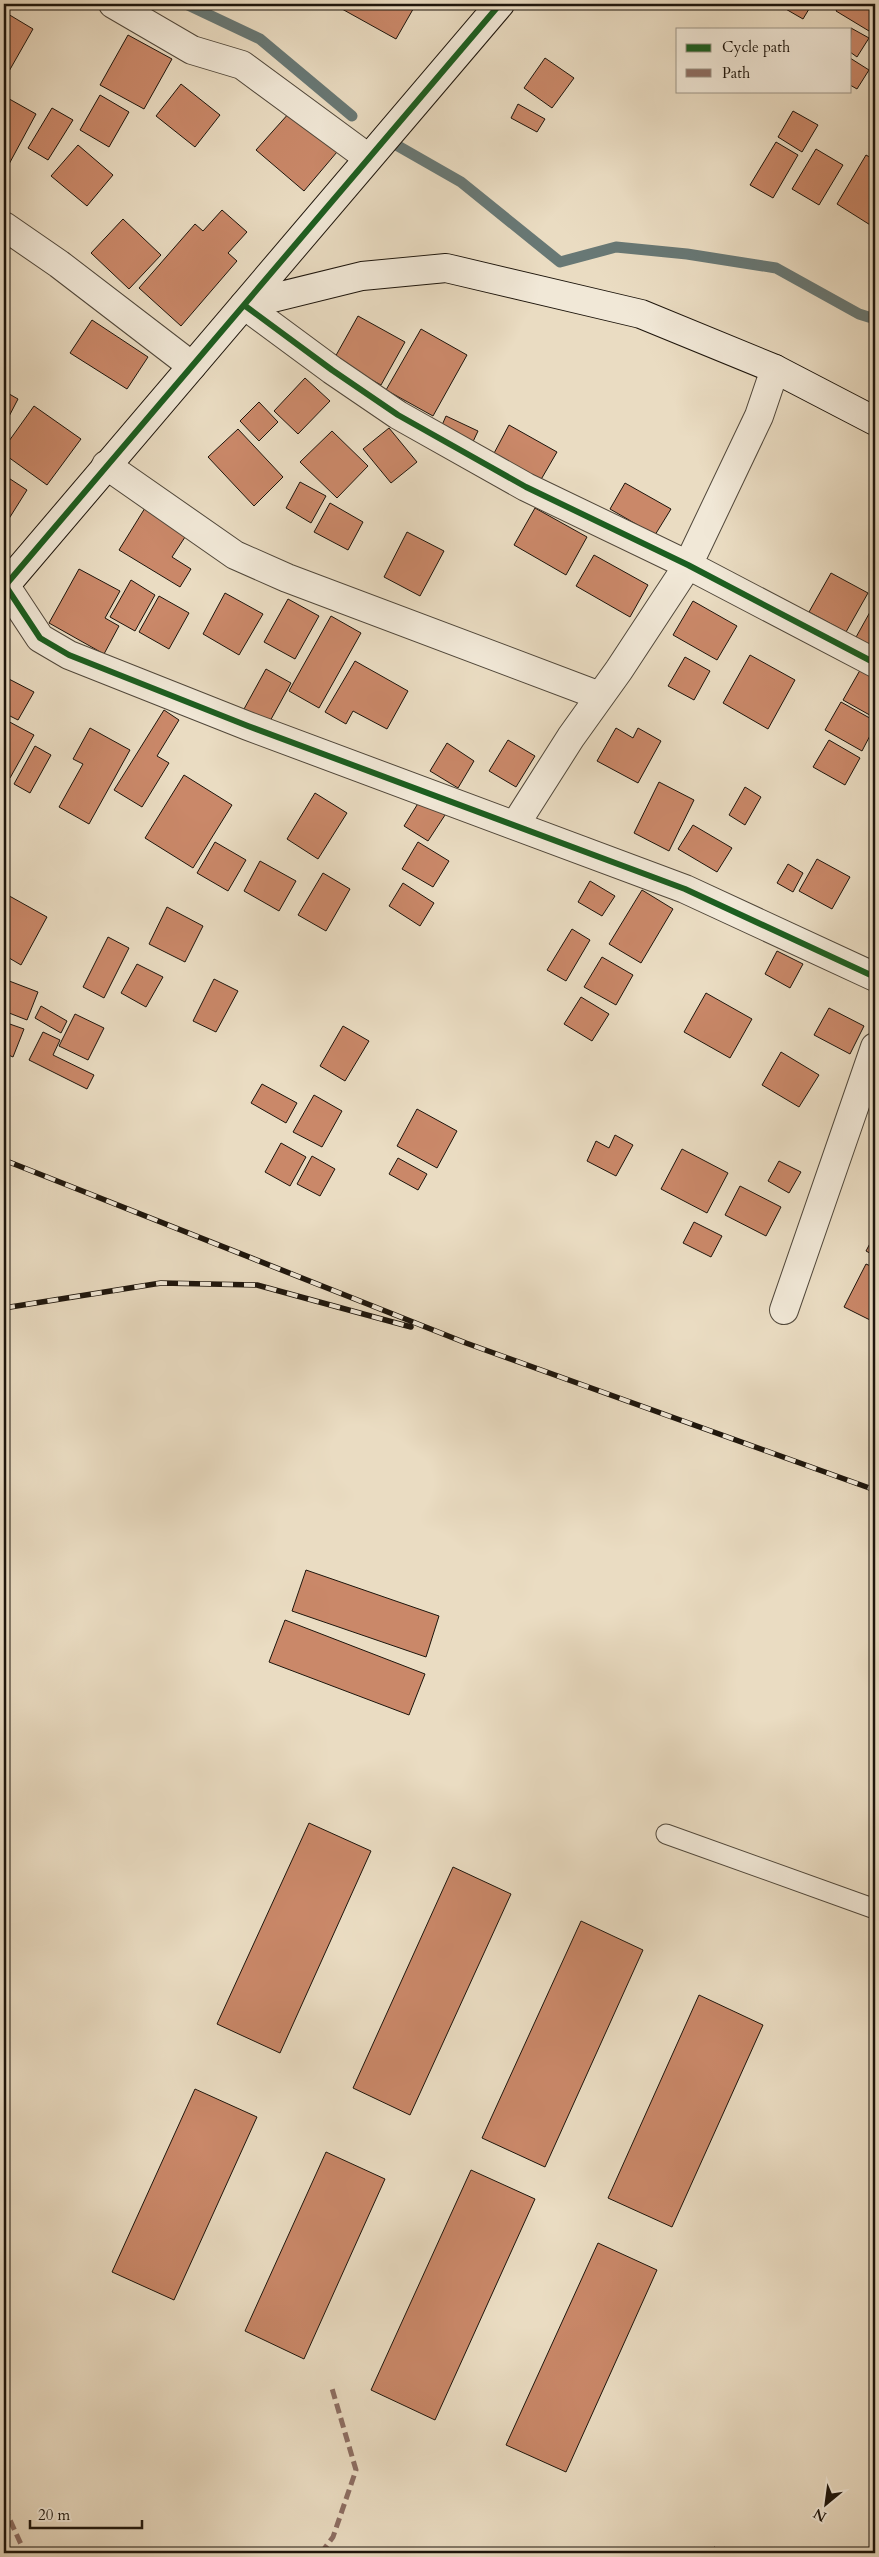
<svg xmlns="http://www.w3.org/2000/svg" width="879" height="2557" font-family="Cardo,serif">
<rect width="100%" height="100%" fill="#eadcc2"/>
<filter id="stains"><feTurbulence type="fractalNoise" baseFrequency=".004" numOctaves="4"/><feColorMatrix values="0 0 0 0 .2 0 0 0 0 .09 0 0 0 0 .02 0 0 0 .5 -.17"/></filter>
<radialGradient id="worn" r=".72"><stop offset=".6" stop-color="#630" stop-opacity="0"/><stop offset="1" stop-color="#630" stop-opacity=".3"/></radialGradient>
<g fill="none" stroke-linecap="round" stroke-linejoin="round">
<path stroke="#687875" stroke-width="11" d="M186 4 260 39 352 116
M391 142 461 182 560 262 616 247 687 254 776 268 859 314 875 319"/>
</g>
<path fill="#ca8869" stroke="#1d150c" d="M333 4H416L396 39Z
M777 4H812L803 19Z
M840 4H875V20L869 31 836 11Z
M8 14 33 29 4 80V21Z
M851 28 869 38 857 57 850 52Z
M128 35 172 59 144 109 100 85Z
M875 43V54L870 51Z
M545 58 574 78 552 108 524 88Z
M850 58 869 70 857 89 850 85Z
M181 84 220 115 195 147 156 116Z
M100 95 129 112 109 147 80 130Z
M4 96 36 114 8 166 4 164Z
M518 104 545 119 537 132 511 118Z
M52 108 73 120 48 160 28 148Z
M793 111 818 125 802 152 778 137Z
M290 112 337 152 304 191 256 150Z
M776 142 798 155 773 198 750 185Z
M78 145 113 175 87 206 51 176Z
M816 149 843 165 819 205 792 189Z
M866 155 875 160V228L837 204Z
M222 210 247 232 228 253 237 261 181 326 139 288 195 224 203 231Z
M123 219 161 255 129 289 91 253Z
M358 316 405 342 381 385 334 359Z
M92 320 148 357 127 389 70 353Z
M421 329 467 355 433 416 386 390Z
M305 378 330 401 298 434 274 411Z
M4 391 18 399 4 426Z
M259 402 278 422 259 441 240 421Z
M34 406 81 439 47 485 4 454V448Z
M446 416 478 431 471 446 439 432Z
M509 425 557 452 539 483 492 457Z
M389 428 417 462 391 483 363 449Z
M238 429 283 477 254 506 208 457Z
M332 431 368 466 337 498 300 462Z
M4 475 27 490 5 525 4 524Z
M300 482 326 496 311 523 286 508Z
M625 483 671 509 655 535 610 509Z
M330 503 363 522 348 550 314 532Z
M145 508 187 534 172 557 191 569 180 587 119 550Z
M535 508 587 537 566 575 514 545Z
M407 532 444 551 420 596 384 577Z
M594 555 648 585 630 617 576 586Z
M79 569 120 591 105 618 119 626 104 654 49 623Z
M831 573 868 593 846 632 809 612Z
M131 580 155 595 135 631 110 617Z
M225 593 263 614 239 655 203 634Z
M159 596 189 613 169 649 139 632Z
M288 599 319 616 295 659 264 642Z
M693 601 737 626 717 660 673 635Z
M875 603V650L855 639Z
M331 616 361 633 319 708 289 691Z
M750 655 795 680 768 729 723 703Z
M685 657 710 671 694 700 668 686Z
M355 661 408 691 387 729 353 711 346 724 325 712Z
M863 665 875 672V718L843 700Z
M266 669 291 683 269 723 244 709Z
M7 678 34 692 18 720 4 713V685Z
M841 702 875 721V726L862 751 825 730Z
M164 710 179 720 157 756 169 763 142 807 114 790Z
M4 719 34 735 10 778 4 775Z
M90 728 130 750 89 824 59 807 83 764 73 759Z
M616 728 633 738 638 728 661 741 638 783 597 761Z
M508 740 535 756 516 787 489 771Z
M829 740 860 758 845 785 813 767Z
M447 743 474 761 458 788 430 771Z
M35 746 51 755 30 793 14 784Z
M184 775 232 805 193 868 145 838Z
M659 782 694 800 669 851 634 833Z
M745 787 761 797 745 825 729 815Z
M315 793 347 813 318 859 287 839Z
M422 797 447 812 428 841 404 826Z
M693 825 732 848 717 872 678 849Z
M215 842 246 860 228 891 197 873Z
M418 842 449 861 433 887 402 869Z
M817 859 850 877 832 909 799 891Z
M260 861 296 881 279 911 244 891Z
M788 864 803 873 793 892 777 883Z
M323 873 350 889 326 931 298 915Z
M590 881 615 896 602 916 578 902Z
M403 883 434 903 420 926 389 906Z
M642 890 673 909 641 963 609 944Z
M4 893 47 917 21 965 4 955Z
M167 907 203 926 185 962 149 944Z
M572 929 590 940 566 981 547 970Z
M108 937 129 948 104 998 83 987Z
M777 951 803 964 790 988 765 974Z
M602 957 633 975 616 1005 584 987Z
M137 964 163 977 146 1007 121 993Z
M4 979 38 992 27 1020 4 1011Z
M214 979 238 991 216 1032 193 1021Z
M706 993 752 1019 730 1058 684 1032Z
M581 997 609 1014 592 1041 564 1024Z
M41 1006 67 1021 61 1033 35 1018Z
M829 1008 864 1026 850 1054 814 1035Z
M75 1014 104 1028 88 1060 59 1046Z
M4 1022 24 1029 13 1057 4 1053Z
M343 1026 369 1041 345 1081 320 1066Z
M43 1032 60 1040 53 1055 94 1075 87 1089 29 1060Z
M781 1052 819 1075 799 1107 762 1085Z
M262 1084 297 1103 286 1123 251 1103Z
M314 1095 342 1111 322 1147 293 1132Z
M417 1109 457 1131 437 1168 397 1146Z
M615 1135 633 1145 616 1176 587 1161 596 1141 609 1148Z
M281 1143 306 1157 290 1186 265 1172Z
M682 1149 728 1173 707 1213 661 1189Z
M312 1156 335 1169 320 1196 297 1184Z
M398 1158 427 1174 418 1190 389 1174Z
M779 1161 801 1172 789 1193 768 1181Z
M740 1186 781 1207 766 1236 725 1215Z
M694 1222 722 1236 711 1257 683 1243Z
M875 1234V1256L866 1251Z
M866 1264 875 1268V1309L870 1320 844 1307Z
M306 1570 439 1616 426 1657 292 1611Z
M285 1620 425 1674 409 1715 269 1662Z
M309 1823 371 1851 280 2053 217 2024Z
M453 1867 511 1894 410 2115 353 2088Z
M581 1921 643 1950 545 2167 482 2138Z
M699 1995 763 2025 672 2227 608 2198Z
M195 2089 257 2117 174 2300 112 2272Z
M326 2152 385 2179 304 2359 245 2331Z
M471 2170 535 2199 435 2420 371 2390Z
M598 2243 657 2270 566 2472 506 2445Z
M714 2547 732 2553H712Z"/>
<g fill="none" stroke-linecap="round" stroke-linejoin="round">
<defs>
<path id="lane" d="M666 1834 875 1909"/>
<path id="street" d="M113 4 192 50 242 65 367 157
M4 226 59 264 192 366
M244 305 332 370 398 415 526 487 688 565 875 663
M106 465 235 555 287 578 600 696
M5 585 40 638 69 655 248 726 685 889 875 977
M515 825 571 737 619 670 688 565 759 416 775 369
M784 1310 875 1047"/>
<path id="secondary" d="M244 305 362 276 446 268 641 314 775 369 875 421
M4 587 500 4"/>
</defs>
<use href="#lane" stroke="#50473a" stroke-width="21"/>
<use href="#street" stroke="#50473a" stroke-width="30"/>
<use href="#secondary" stroke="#1d150c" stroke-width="30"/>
<use href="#lane" stroke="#f1e8d7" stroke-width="19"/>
<use href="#street" stroke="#f1e8d7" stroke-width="28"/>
<use href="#secondary" stroke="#f1e8d7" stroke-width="28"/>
<defs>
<path id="rail" d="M4 1160 466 1343 875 1490
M4 1308 161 1283 257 1285 411 1327"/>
</defs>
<use href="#rail" stroke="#1d150c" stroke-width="5.5"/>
<use href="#rail" stroke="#f1e8d7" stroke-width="4" stroke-dasharray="11" stroke-linecap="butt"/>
<path stroke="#8d6e63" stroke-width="5" stroke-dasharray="10 5" stroke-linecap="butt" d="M4 2507 25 2553
M321 2553 333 2537 356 2470 331 2385"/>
<defs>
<path id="cycleway" d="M244 305 332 370 398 415 526 487 688 565 875 663
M5 585 40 638 69 655 248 726 685 889 875 977
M4 587 500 4"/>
</defs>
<use href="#cycleway" stroke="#f1e8d7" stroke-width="9"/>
<use href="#cycleway" stroke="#1b5e20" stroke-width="6"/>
</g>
<rect width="879" height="2557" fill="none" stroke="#eadcc2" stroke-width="20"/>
<rect x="5" y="5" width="869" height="2547" fill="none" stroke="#1d150c" stroke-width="2.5"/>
<rect x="10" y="10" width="859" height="2537" fill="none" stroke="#1d150c"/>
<rect x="676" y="28" width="175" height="65" fill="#f1e8d7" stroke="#9c9486"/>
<rect x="686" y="44" width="25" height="8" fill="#1b5e20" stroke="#9c9486"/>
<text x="722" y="52" font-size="15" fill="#1d150c">Cycle path</text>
<rect x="686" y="69" width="25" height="8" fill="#8d6e63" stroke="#9c9486"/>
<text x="722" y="78" font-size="15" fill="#1d150c">Path</text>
<g transform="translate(826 2504) rotate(209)" stroke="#f1e8d7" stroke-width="4" paint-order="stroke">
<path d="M0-4L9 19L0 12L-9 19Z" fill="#1d150c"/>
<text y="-8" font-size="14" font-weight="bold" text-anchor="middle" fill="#1d150c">N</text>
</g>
<path d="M30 2520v8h112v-8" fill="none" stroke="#1d150c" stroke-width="2.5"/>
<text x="38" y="2520" font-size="15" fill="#1d150c" stroke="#f1e8d7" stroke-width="4" paint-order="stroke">20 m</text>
<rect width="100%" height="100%" filter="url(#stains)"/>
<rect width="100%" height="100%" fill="url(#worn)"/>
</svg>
